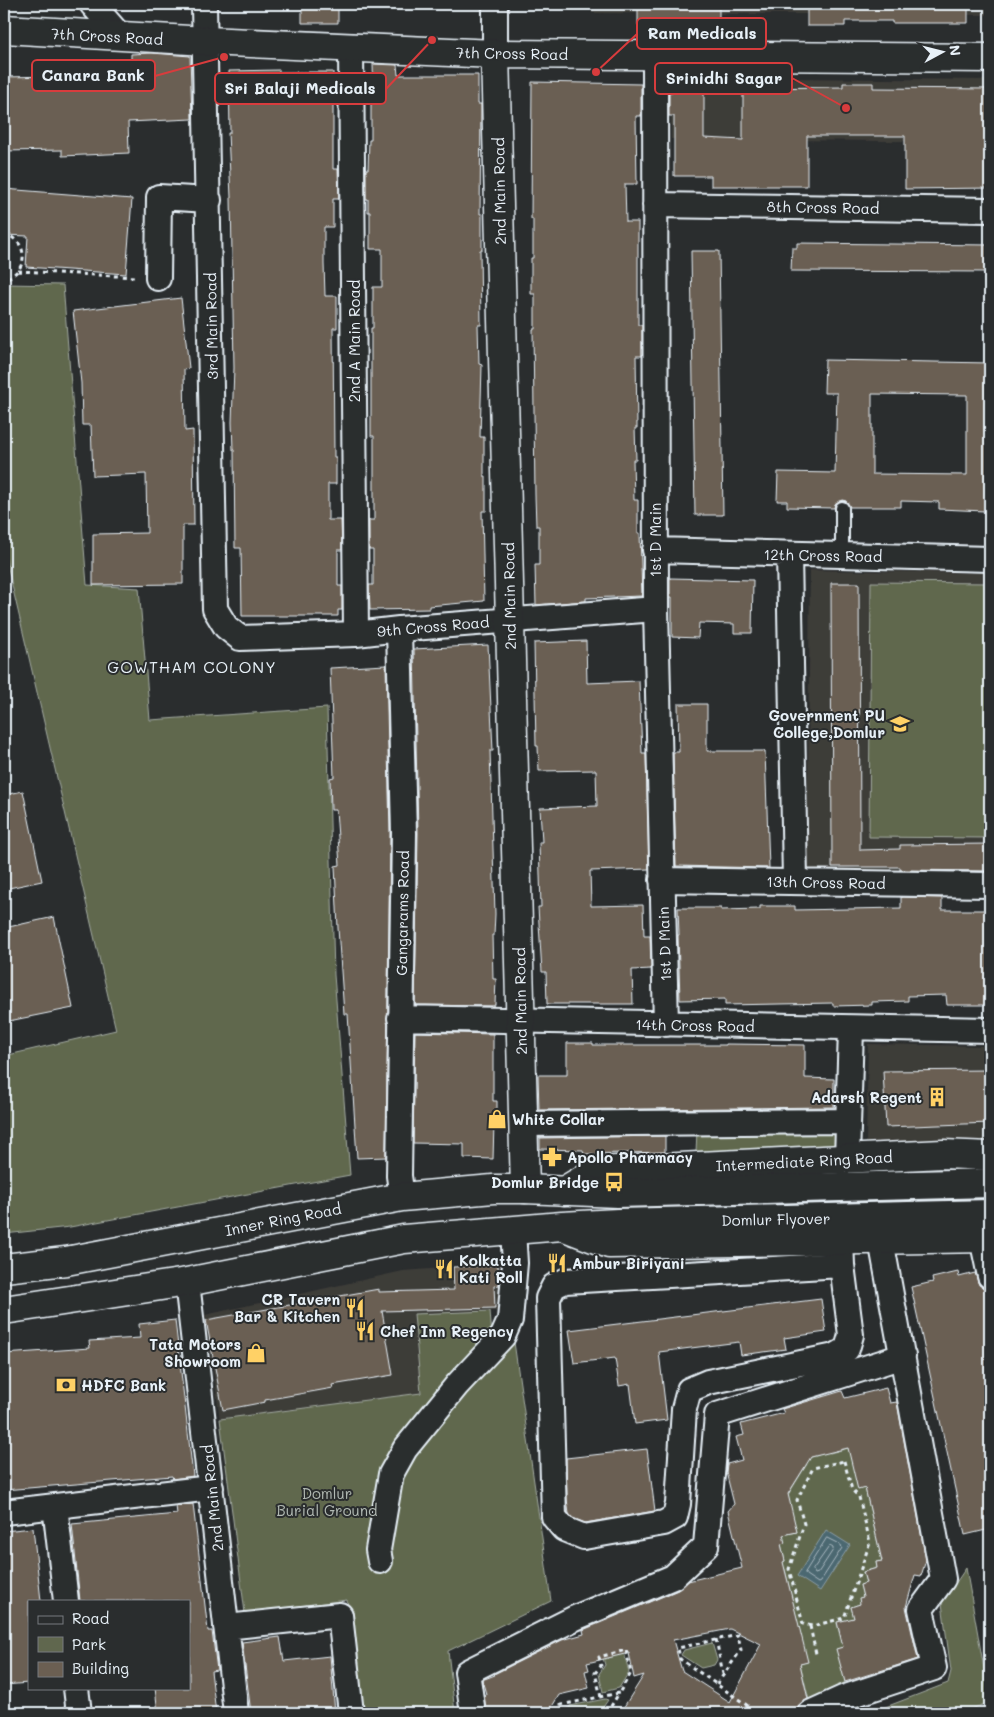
<svg xmlns="http://www.w3.org/2000/svg" width="994" height="1717" font-family="Mali,sans-serif">
<rect width="100%" height="100%" fill="#2a2d2e"/>
<filter id="ink" filterUnits="userSpaceOnUse"><feTurbulence type="fractalNoise" baseFrequency=".02" numOctaves="2"/><feDisplacementMap in="SourceGraphic" scale="10" xChannelSelector="R" yChannelSelector="G"/><feConvolveMatrix kernelMatrix="1 2 1 2 8 2 1 2 1" color-interpolation-filters="sRGB"/></filter>
<g filter="url(#ink)">
<path fill="#3e3c39" d="M592 4H990V15L592 13Z
M671 77 990 80V142L671 139Z
M810 570 990 573V878L807 876Z
M868 1044 990 1046V1142L866 1144Z
M500 1264 499 1311 414 1314 421 1393 220 1419 205 1315 403 1271Z"/>
<path fill="#60674e" stroke="#a4aca3" d="M4 284 63 285 87 585 139 588 150 720 327 708 334 975 350 1175 70 1227 4 1234V1056L116 1030 4 551Z
M871 582 990 583V838L869 837Z
M840 1127 839 1148 696 1153 697 1130Z
M490 1311 493 1351 514 1342 551 1601 448 1651 455 1713H361L347 1600 245 1613 220 1419 421 1393 414 1314Z
M818 1447 830 1453 852 1447 865 1488 882 1561 876 1562 877 1568 863 1572 866 1583 860 1585 863 1597 860 1604 851 1607 856 1625 848 1620 837 1623 843 1647 837 1649 845 1682 811 1708 800 1664 806 1662 785 1569 776 1563 785 1561 781 1544 783 1535 797 1532 786 1498 807 1464 800 1460 819 1455Z
M966 1568 990 1702 961 1713H870L948 1683 951 1671 942 1603Z
M712 1643 717 1660 714 1665 701 1668 681 1655 684 1650Z
M624 1653 629 1672 619 1688 603 1692 599 1674 605 1665 603 1658Z
M605 1699 608 1700 599 1713H566L570 1706Z"/>
<path fill="#4c6771" stroke="#8a9ea7" d="M826 1530 850 1545 820 1591 797 1576Z"/>
<g fill="none" stroke-linecap="round" stroke-linejoin="round">
<path stroke="#aabac2" stroke-width="1" d="M827 1538 841 1545 842 1548 820 1582 818 1583 806 1575 805 1573Z
M830 1546 833 1548V1550L818 1573 815 1574 813 1570Z"/>
</g>
<path fill="#6b5f52" stroke="#e8f1f8" fill-rule="evenodd" d="M302 4H338V23H302Z
M638 4H719V22H678V26H638Z
M807 4H968V23H892V21H845V26H807Z
M152 53 190 56 192 119 128 122 129 153 62 156V150L4 151V77L59 76V73L131 69V54Z
M373 64 397 65 398 75H478V104H481L480 214H482V250H480L481 325H478L479 364 482 365 480 437H484V476H486V511H482L484 601 429 606V609L370 610 369 585H373V550H369V520H374V436H371V328H373V287H382V249H370V212H368V199H366V169H368L369 140H371V102H374Z
M279 70V72H333V169H338L339 199H333V227H324V264L325 296H337V328H333L334 457H336V484H328V520H341L342 550H338V586H342V610H338V616H242L241 548H235L234 450H233L232 422 234 368 231 197 228 133H230L229 71Z
M532 82 641 84V116H636L637 184H625L626 222H638V325H642V356H636L637 428H635L636 460H633L634 500H638V533H640L642 596 586 598V601L536 605 535 565H539V526H536L535 495 533 329H535V294H531V258H533V219H531Z
M843 83H873V88L990 89V188L905 189V136H807V186H711V176H674V116H669V92H704V138L743 140V88L843 87Z
M4 189 132 199 126 274 26 267 28 236 4 235Z
M797 243 990 245V272L791 271 792 248H797Z
M691 251H719L723 515H695Z
M181 298 189 368 184 369 185 431 193 430 194 525H183V584L93 585V534L147 533 146 474 93 476 91 425H82L81 383 73 311Z
M825 360 990 363V502H985V511L939 509V502L901 501V507H850L846 501 842 500 835 504 834 508 787 507V501H777L778 472 835 473 837 393H824ZM872 394 967 395V475L872 474Z
M670 578 753 580 752 633H734V624L699 623 698 638 672 637V597H670Z
M831 583H859L860 850 900 849V845L990 844V871L900 870V867H832Z
M586 641 587 683 639 681 642 753H646L649 869 590 871 591 906 643 905 644 936H650L651 969 632 970 633 1004H547L546 972H542L538 907H541L539 842H542L540 808 597 806 596 770 539 771 538 746H536L534 643Z
M488 645 493 751H490L495 914 494 935H492L493 979H496L495 1004 494 1006 415 1005 418 833 414 649Z
M386 665 390 833 386 1157 357 1158 348 1014H344L338 928 335 866 340 865 336 810H331L330 778 334 777 330 668Z
M678 704H707V751H765L769 868 676 866 673 752H679Z
M23 791 42 881 4 889V795Z
M901 897 942 898V910H990V1005H947L946 995 908 996V1001L872 1002V1005L833 1006V1003L725 1005V999L680 1000 678 935H679L678 908H721V910L760 909V906H795V910L901 908Z
M54 917 73 1008 4 1022V928Z
M415 1032 493 1034V1101H497V1123H494L493 1159 464 1158V1144L413 1143Z
M567 1043H593V1045H726V1044L805 1045V1078L834 1079V1107L539 1110 538 1075H567Z
M990 1070V1123L886 1127 883 1071Z
M665 1136V1152L584 1154 583 1150 540 1149V1138Z
M498 1265 499 1285 494 1286 495 1308 382 1311 393 1375 332 1385 333 1388 265 1400V1402L223 1410 206 1320 379 1289V1292L454 1290 453 1267Z
M958 1272 959 1277 975 1273 979 1285 984 1288 990 1317V1529L965 1535 911 1287 933 1282 932 1278Z
M821 1299 826 1332 784 1338 786 1349 741 1355 739 1342 659 1352 667 1420 635 1424 630 1384 619 1386 615 1358 574 1363 569 1330Z
M175 1320 193 1476 173 1479 172 1476 4 1490V1354L90 1348 89 1341 140 1338 139 1324Z
M886 1388 890 1403 897 1402 926 1560 921 1576 915 1575 906 1607 918 1659 845 1682 836 1649 843 1647 837 1622 854 1618 851 1607 860 1604 859 1598 863 1597 860 1585 866 1583 863 1572 877 1568 876 1562 882 1561 865 1488 858 1490 848 1448 811 1457 788 1494 797 1532 783 1535 785 1543 781 1544 785 1561 783 1562 808 1662 800 1664 808 1699 799 1705 796 1712 791 1713H620L644 1675 634 1678 629 1653 587 1663 589 1670 585 1671 589 1688 559 1695 548 1713H486L484 1695 486 1694 482 1680 495 1675 494 1674 562 1640 584 1634 583 1630 678 1590 688 1581 742 1568 728 1511 734 1504 726 1472 727 1464 742 1460 736 1437 744 1435 741 1424 784 1413 782 1409 842 1391 845 1398ZM730 1629 761 1644 730 1702 682 1671 673 1640Z
M647 1449 655 1511 585 1523 572 1518 569 1514 567 1499 566 1458Z
M193 1504 208 1631H212L217 1670 211 1671 216 1713H158L155 1688H189V1601H80L72 1524 177 1514 176 1506Z
M33 1528 41 1601H29V1683L4 1685V1531Z
M280 1637 284 1661 330 1656 335 1713H251L242 1642Z"/>
<g fill="none" stroke-linecap="round" stroke-linejoin="round">
<defs>
<path id="lane" d="M842 555V508"/>
<path id="street" d="M92 4 120 36
M204 4 215 609 226 627 240 638 356 634 399 629 656 609
M495 4V54
M351 48 356 634
M655 55 656 609 666 1024
M655 205 990 210
M158 278 159 197 209 200
M655 550 990 559
M789 554 795 881
M399 629 404 833 399 1176 402 1197
M662 880 990 885
M400 1018 990 1030
M523 1124 848 1121
M847 1159 851 1029
M982 1238 990 1276
M841 1240 842 1265 851 1335 847 1349 835 1356 708 1382 689 1390 684 1409 678 1504 675 1517 664 1523 584 1537 564 1529 554 1517 548 1298 554 1286 565 1281 842 1265
M187 1282 236 1713
M55 1506 66 1601
M4 1512 211 1488
M380 1561 378 1550 391 1474 405 1449 457 1385 503 1336 510 1320 515 1263 513 1230
M226 1627 340 1615 351 1713
M76 1688 79 1713
M473 1713 467 1672 575 1618 673 1577 706 1546 717 1415 903 1356
M810 1713 843 1698 934 1668 921 1609 943 1579 881 1240"/>
<path id="secondary" d="M4 29 206 41 495 54 990 58
M495 54 525 1189
M564 1191 597 1171 943 1154 990 1156"/>
<path id="primary" d="M570 1229 609 1244 990 1238
M4 1268 66 1261 402 1197 493 1189H525L617 1193 990 1183
M4 1310 187 1282 404 1239 562 1226 618 1223 990 1214"/>
</defs>
<use href="#lane" stroke="#e8f1f8" stroke-width="16"/>
<use href="#street" stroke="#e8f1f8" stroke-width="28"/>
<use href="#secondary" stroke="#e8f1f8" stroke-width="31"/>
<use href="#primary" stroke="#e8f1f8" stroke-width="31"/>
<path stroke="#e8f1f8" stroke-width="3" stroke-dasharray="4 4" stroke-linecap="butt" d="M4 234C30 241 29 272 4 279
M18 271 135 277
M844 1461 852 1490 859 1497 870 1542 844 1618 812 1626 803 1624 789 1569 804 1524 797 1500 813 1468Z
M810 1626 816 1654
M716 1639 723 1674
M717 1684 741 1650 738 1635 678 1648 680 1659 751 1708 752 1713
M601 1697 595 1673 601 1666 599 1657 626 1650 631 1673 619 1693
M557 1713 561 1705 619 1693 607 1713"/>
<use href="#lane" stroke="#2a2d2e" stroke-width="12"/>
<use href="#street" stroke="#2a2d2e" stroke-width="24"/>
<use href="#secondary" stroke="#2a2d2e" stroke-width="28"/>
<use href="#primary" stroke="#2a2d2e" stroke-width="28"/>
</g>
</g>
<defs>
<symbol id="school-bare" viewBox="-9 -9 18 18"><path d="M0-5L7-2L0 1L-7-2ZM-4 1L0 2.5L4 1V4Q0 6-4 4Z" fill="#ffd166" stroke="#2a2d2e" stroke-width="2.5" paint-order="stroke"/></symbol>
<symbol id="building-bare" viewBox="-9 -9 18 18"><path d="M-4-6H4V6H1V3H-1V6H-4ZM-2.5-4.3h1.7v1.8h-1.7ZM.8-4.3h1.7v1.8H.8ZM-2.5-1h1.7V.8h-1.7ZM.8-1h1.7V.8H.8Z" fill="#ffd166" stroke="#2a2d2e" stroke-width="2.5" paint-order="stroke"/></symbol>
<symbol id="shop-bare" viewBox="-9 -9 18 18"><path d="M-5-2.5h2.3a2.7 3.5 0 0 1 5.4 0H5L5.5 6h-11ZM-1.5-2.5h3a1.5 2.3 0 0 0-3 0Z" fill="#ffd166" stroke="#2a2d2e" stroke-width="2.5" paint-order="stroke"/></symbol>
<symbol id="pharmacy-bare" viewBox="-9 -9 18 18"><path d="M-2-6h4v4h4v4h-4v4h-4v-4h-4v-4h4Z" fill="#ffd166" stroke="#2a2d2e" stroke-width="2.5" paint-order="stroke"/></symbol>
<symbol id="bus-bare" viewBox="-9 -9 18 18"><path d="M-5-6H5V4H4V6H2V4H-2V6H-4V4H-5ZM-3.5-4V0h7V-4ZM-3.5 1.2v1.5H-2V1.2ZM2 1.2v1.5H3.5V1.2Z" fill="#ffd166" stroke="#2a2d2e" stroke-width="2.5" paint-order="stroke"/></symbol>
<symbol id="restaurant-bare" viewBox="-9 -9 18 18"><path d="M-5-6h1v4h1v-4h1v4h1v-4h1v5L-1.5 .5V6h-2V.5L-5-1ZM5-6V6H3V1.5H1.5Q1.5-4 5-6Z" fill="#ffd166" stroke="#2a2d2e" stroke-width="2.5" paint-order="stroke"/></symbol>
<symbol id="bank-bare" viewBox="-9 -9 18 18"><path d="M-6-4H6V4H-6ZM0-2.3a2.3 2.3 0 1 0 0 4.6a2.3 2.3 0 1 0 0-4.6Z" fill="#ffd166" stroke="#2a2d2e" stroke-width="2.5" paint-order="stroke"/></symbol>
</defs>
<g fill-rule="evenodd">
<use href="#school-bare" x="886" y="710" width="28" height="28"/>
<use href="#building-bare" x="923" y="1083" width="28" height="28"/>
<use href="#shop-bare" x="483" y="1105" width="28" height="28"/>
<use href="#pharmacy-bare" x="538" y="1143" width="28" height="28"/>
<use href="#bus-bare" x="600" y="1168" width="28" height="28"/>
<use href="#restaurant-bare" x="543" y="1249" width="28" height="28"/>
<use href="#restaurant-bare" x="430" y="1255" width="28" height="28"/>
<use href="#restaurant-bare" x="341" y="1294" width="28" height="28"/>
<use href="#restaurant-bare" x="351" y="1317" width="28" height="28"/>
<use href="#shop-bare" x="242" y="1339" width="28" height="28"/>
<use href="#bank-bare" x="52" y="1371" width="28" height="28"/>
</g>
<g text-anchor="middle" dominant-baseline="central" stroke-width="4" stroke-linejoin="round" paint-order="stroke">
<g font-size="15" fill="#e8f1f8" stroke="#2a2d2e">
<text transform="translate(107 36) rotate(3)">7th Cross Road</text>
<text transform="translate(512 53) rotate(1)">7th Cross Road</text>
<text transform="translate(499 191) rotate(-91)">2nd Main Road</text>
<text transform="translate(823 207) rotate(1)">8th Cross Road</text>
<text transform="translate(211 326) rotate(-91)">3rd Main Road</text>
<text transform="translate(354 341) rotate(-90)">2nd A Main Road</text>
<text transform="translate(655 540) rotate(-90)">1st D Main</text>
<text transform="translate(823 555) rotate(1)">12th Cross Road</text>
<text transform="translate(509 596) rotate(-91)">2nd Main Road</text>
<text transform="translate(433 626) rotate(-5)">9th Cross Road</text>
<text transform="translate(826 882) rotate(1)">13th Cross Road</text>
<text transform="translate(402 913) rotate(-89)">Gangarams Road</text>
<text transform="translate(664 944) rotate(-92)">1st D Main</text>
<text transform="translate(520 1001) rotate(-91)">2nd Main Road</text>
<text transform="translate(695 1025) rotate(1)">14th Cross Road</text>
<text transform="translate(804 1161) rotate(-3)">Intermediate Ring Road</text>
<text transform="translate(283 1219) rotate(-11)">Inner Ring Road</text>
<text transform="translate(776 1219) rotate(-1)">Domlur Flyover</text>
<text transform="translate(212 1498) rotate(-96)">2nd Main Road</text>
</g>
<g font-size="15" font-weight="bold" fill="#e8f1f8" stroke="#2a2d2e" text-anchor="start">
<text x="885" y="715" text-anchor="end">Government PU<tspan x="885" dy="17">College,Domlur</tspan></text>
<text x="922" y="1097" text-anchor="end">Adarsh Regent</text>
<text x="512" y="1119">White Collar</text>
<text x="567" y="1157">Apollo Pharmacy</text>
<text x="599" y="1182" text-anchor="end">Domlur Bridge</text>
<text x="459" y="1260">Kolkatta<tspan x="459" dy="17">Kati Roll</tspan></text>
<text x="572" y="1263">Ambur Biriyani</text>
<text x="340" y="1299" text-anchor="end">CR Tavern<tspan x="340" dy="17">Bar &amp; Kitchen</tspan></text>
<text x="380" y="1331">Chef Inn Regency</text>
<text x="241" y="1344" text-anchor="end">Tata Motors<tspan x="241" dy="17">Showroom</tspan></text>
<text x="81" y="1385">HDFC Bank</text>
</g>
<g font-size="15" fill="#b2bab4" stroke="#2a2d2e">
<text x="327" y="1493">Domlur<tspan x="327" dy="17">Burial Ground</tspan></text>
</g>
<g font-size="16" letter-spacing="1" fill="#e8f1f8" stroke="#2a2d2e">
<text x="192" y="666">GOWTHAM COLONY</text>
</g>
</g>
<path fill="none" stroke="#d83c3d" stroke-width="2" d="M596 72L637 34M224 57L155 76M846 108L792 78M432 40L386 89"/>
<g fill="#d83c3d" stroke="#2a2d2e" stroke-width="2">
<circle cx="596" cy="72" r="5"/>
<circle cx="224" cy="57" r="5"/>
<circle cx="846" cy="108" r="5"/>
<circle cx="432" cy="40" r="5"/>
</g>
<g fill="#2a2d2e" stroke="#d83c3d" stroke-width="2">
<rect x="637" y="18" width="129" height="31" rx="5"/>
<rect x="32" y="60" width="123" height="31" rx="5"/>
<rect x="655" y="63" width="137" height="31" rx="5"/>
<rect x="215" y="73" width="171" height="31" rx="5"/>
</g>
<g font-size="16" text-anchor="middle" font-weight="bold" fill="#e8f1f8">
<text x="702" y="39">Ram Medicals</text>
<text x="93" y="81">Canara Bank</text>
<text x="724" y="84">Srinidhi Sagar</text>
<text x="300" y="94">Sri Balaji Medicals</text>
</g>
<rect width="994" height="1717" fill="none" stroke="#2a2d2e" stroke-width="20"/>
<rect x="10" y="10" width="974" height="1697" fill="none" stroke="#e8f1f8" stroke-width="2" filter="url(#ink)"/>
<rect x="28" y="1600" width="162" height="90" fill="#2a2d2e" stroke="#767b7f"/>
<rect x="38" y="1616" width="25" height="8" fill="#2a2d2e" stroke="#767b7f"/>
<text x="72" y="1624" font-size="15" fill="#e8f1f8">Road</text>
<rect x="38" y="1637" width="25" height="15" fill="#60674e" stroke="#767b7f"/>
<text x="72" y="1650" font-size="15" fill="#e8f1f8">Park</text>
<rect x="38" y="1662" width="25" height="15" fill="#6b5f52" stroke="#767b7f"/>
<text x="72" y="1674" font-size="15" fill="#e8f1f8">Building</text>
<g transform="translate(942 52) rotate(83)" stroke="#2a2d2e" stroke-width="4" paint-order="stroke">
<path d="M0-4L9 19L0 12L-9 19Z" fill="#e8f1f8"/>
<text y="-8" font-size="14" font-weight="bold" text-anchor="middle" fill="#e8f1f8">N</text>
</g>
</svg>
